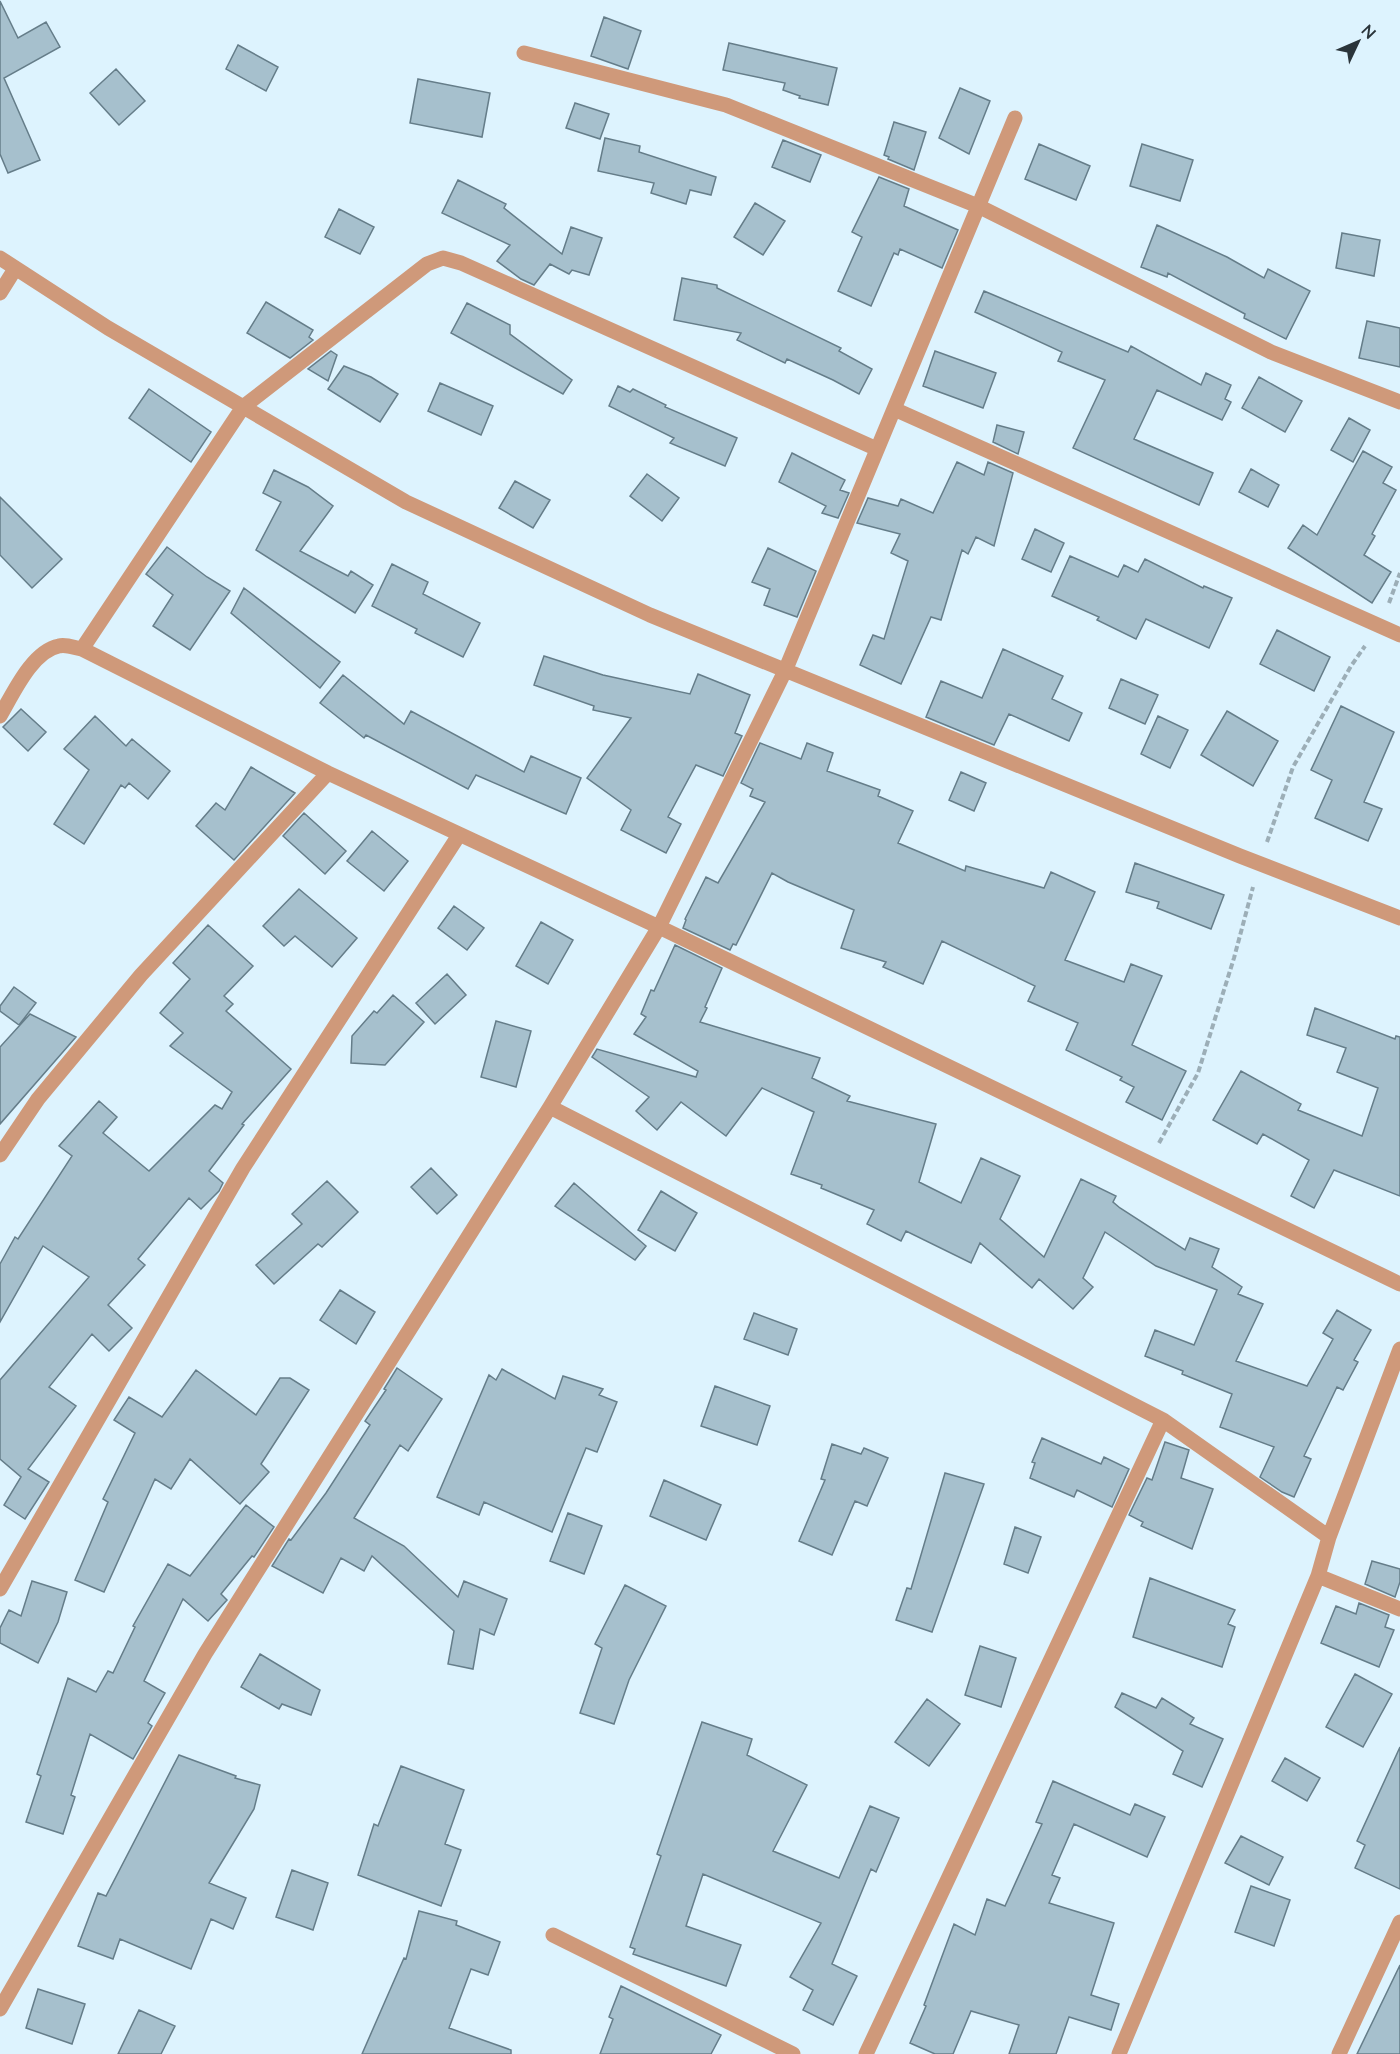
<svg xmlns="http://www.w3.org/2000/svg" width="1400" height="2054" font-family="Lato,sans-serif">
<rect width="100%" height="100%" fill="#ddf3fe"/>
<path fill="#a6c0cd" stroke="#657d89" stroke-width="1.5" d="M0 1 18 38 46 22 60 47 4 78 40 160 8 173 0 154Z
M604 17 641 31 628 69 591 56Z
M729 43 837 68 828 105 799 98 800 96 783 90 785 83 723 70Z
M238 45 278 67 266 91 226 69Z
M116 69 145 101 119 125 90 93Z
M418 79 490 93 482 137 410 123Z
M960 88 990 101 969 154 939 138Z
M575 103 609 114 600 139 566 128Z
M894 122 926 132 914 170 888 159 889 157 884 155Z
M605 138 640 146 639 152 716 177 711 195 690 190 686 204 651 193 654 183 598 171Z
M783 140 821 155 810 182 772 167Z
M1039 144 1090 166 1076 200 1025 179Z
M1142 144 1193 160 1180 201 1130 186Z
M879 177 909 189 904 206 958 230 942 268 900 249 898 255 894 253 871 306 838 291 862 237 852 232Z
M458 180 506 204 504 208 562 254 571 227 602 238 589 275 572 270 569 274 550 264 534 285 521 279 497 261 510 245 442 213Z
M755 203 785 221 763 255 734 237Z
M339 209 374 227 360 254 325 237Z
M1157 225 1227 257 1264 278 1268 269 1310 291 1286 339 1244 318 1245 314 1168 273 1167 277 1141 267Z
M1342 233 1380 240 1374 276 1336 268Z
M682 278 717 285V288L841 348 839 351 872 369 859 394 833 380 787 359 785 363 737 340 741 333 674 320Z
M984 291 1128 352 1131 346 1201 385 1206 373 1231 385 1225 399 1231 402 1222 420 1157 390 1134 439 1213 473 1199 505 1073 448 1105 380 1058 361 1062 352 975 312Z
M266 302 313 330 309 337 313 340 290 358 247 333Z
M467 303 510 325V334L572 380 563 394 451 333Z
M1367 321 1400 328V367L1359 358Z
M331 351 337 355 328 381 308 369Z
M935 351 996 373 983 408 923 386Z
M344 366 371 377 398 394 380 422 328 389Z
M1259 377 1302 401 1285 432 1242 408Z
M440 383 493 406 481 435 428 411Z
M618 386 630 392 633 389 666 405 665 407 737 438 725 466 670 443 674 438 609 406Z
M149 389 211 432 191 462 129 418Z
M1349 418 1370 430 1353 462 1331 450Z
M997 425 1024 432 1018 454 993 442Z
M1363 451 1392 467 1383 483 1396 490 1372 534 1375 536 1364 555 1391 572 1372 603 1288 548 1303 525 1317 535Z
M792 453 845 480 840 490 849 493 838 518 822 513 826 506 779 482Z
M957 462 984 475 988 462 1013 473 994 546 976 537 968 554 962 550 941 620 931 617 901 684 860 665 873 635 884 639 908 561 891 553 900 534 857 523 868 498 898 506 901 499 933 513Z
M1251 469 1279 485 1268 507 1239 492Z
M274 470 308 487 333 506 300 551 348 576 351 571 373 585 355 613 256 550 281 502 263 493Z
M647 474 679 498 662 521 630 496Z
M515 481 550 500 533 528 499 508Z
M0 497 62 559 32 588 0 555Z
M1035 529 1064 543 1051 572 1022 559Z
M167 547 207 577 230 591 190 650 153 626 173 595 146 574Z
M768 548 816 571 797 617 764 605 770 589 752 582Z
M1070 556 1118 577 1124 565 1138 572 1145 559 1203 588 1204 586 1232 598 1209 648 1146 619 1136 639 1097 620 1099 617 1052 596Z
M392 564 428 582 423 594 480 623 463 657 415 633 417 629 372 606Z
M244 588 340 662 320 688 231 613Z
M1277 630 1330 657 1314 691 1260 664Z
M1003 649 1063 676 1052 699 1082 713 1069 741 1009 714 994 745 926 717 941 681 982 698Z
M544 656 603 675 690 694 698 674 750 695 735 733 742 736 723 776 696 765 668 817 681 824 666 853 621 830 631 810 587 778 631 718 593 710 594 706 534 685Z
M343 675 404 724 411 711 524 772 531 756 581 778 566 814 476 775 468 789 366 735 364 738 320 703Z
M1121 679 1158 695 1145 724 1109 708Z
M1341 706 1394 732 1364 802 1382 809 1368 841 1315 818 1332 780 1311 770Z
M21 709 46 732 28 751 3 727Z
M1227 711 1278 741 1253 786 1201 755Z
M95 716 126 746 132 739 170 771 148 799 129 783 125 788 121 785 84 844 54 824 89 770 64 749Z
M1158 716 1188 730 1170 768 1141 754Z
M760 743 801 759 807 743 833 753 827 771 880 790 878 796 913 811 898 843 965 871 966 866 1044 888 1051 872 1095 892 1065 960 1124 982 1131 964 1162 976 1132 1045 1186 1071 1162 1120 1126 1102 1134 1087 1120 1080 1122 1077 1066 1050 1078 1023 1028 1001 1035 986 942 941 923 984 883 967 886 962 841 948 854 910 788 882 772 873 736 945 733 944 730 950 683 928 686 920 685 919 706 877 718 883 765 802 750 796 753 789 741 783Z
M251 767 295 793 234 860 196 826 216 803 225 810Z
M961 772 986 783 974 811 949 800Z
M304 813 346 851 325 874 283 836Z
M372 831 408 861 384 891 347 861Z
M1135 863 1224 895 1211 929 1157 908 1159 902 1126 892Z
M299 889 357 938 332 967 295 936 284 946 263 926Z
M454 906 484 928 467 950 438 928Z
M541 922 573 940 548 984 516 966Z
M208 925 253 966 224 996 233 1004 226 1011 291 1069 242 1124 244 1125 209 1171 223 1183 219 1191 201 1209 189 1198 138 1259 145 1265 108 1305 132 1328 109 1351 92 1334 49 1387 76 1406 28 1469 49 1482 25 1519 4 1505 21 1477 0 1459V1380L89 1277 43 1246 0 1322V1264L15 1237 18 1239 72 1156 59 1146 99 1101 117 1117 103 1133 149 1171 215 1105 222 1109 232 1092 170 1046 183 1033 160 1013 190 979 173 963Z
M675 945 722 968 705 1007 707 1008 700 1022 820 1058 812 1078 850 1096 847 1101 936 1124 919 1182 961 1203 981 1158 1020 1176 1000 1219 1044 1257 1081 1179 1116 1196 1113 1202 1120 1208 1185 1250 1190 1238 1219 1249 1212 1267 1242 1287 1238 1294 1263 1304 1236 1361 1307 1386 1333 1339 1323 1333 1337 1310 1371 1330 1354 1360 1358 1362 1343 1390 1337 1387 1304 1456 1311 1459 1294 1497 1282 1492 1260 1477 1274 1447 1220 1427 1232 1394 1182 1374 1183 1371 1145 1356 1155 1330 1194 1345 1217 1290 1156 1266 1105 1232 1083 1278 1093 1287 1073 1309 1039 1279 1032 1288 980 1243 971 1263 906 1231 901 1241 867 1224 874 1210 821 1188 822 1185 791 1174 814 1112 762 1088 726 1136 681 1102 657 1130 636 1111 649 1097 592 1057 597 1049 696 1077 698 1071 634 1034 646 1017 641 1014 651 990 654 991Z
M447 974 466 995 435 1024 416 1003Z
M14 987 36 1003 19 1025 0 1011V1006Z
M393 995 424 1022 385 1065 351 1063 352 1036 374 1011 377 1013Z
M1315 1008 1395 1039 1396 1036 1400 1037V1196L1334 1170 1314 1208 1291 1196 1309 1160 1263 1134 1257 1144 1213 1120 1241 1071 1301 1104 1298 1110 1362 1136 1378 1088 1337 1072 1346 1048 1307 1035Z
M30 1014 76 1037 0 1124V1047Z
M496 1021 531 1031 516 1087 481 1077Z
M431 1168 457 1195 437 1214 411 1187Z
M327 1181 358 1212 322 1247 318 1244 274 1284 256 1265 302 1224 292 1214Z
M574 1183 646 1246 635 1260 555 1206Z
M661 1191 697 1213 675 1251 638 1230Z
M340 1290 375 1312 356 1344 320 1320Z
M754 1313 797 1329 788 1355 744 1339Z
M397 1368 442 1399 408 1451 400 1445 354 1518 404 1546 458 1597 464 1581 507 1599 494 1635 480 1629 473 1669 448 1664 454 1631 372 1556 364 1571 341 1558 323 1593 272 1566 289 1539 291 1540 326 1493 370 1425 365 1421 386 1390 384 1389Z
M502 1369 555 1399 563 1376 603 1389 599 1395 617 1402 597 1452 586 1448 552 1532 484 1502 479 1515 437 1497 489 1375 496 1380Z
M196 1370 256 1415 280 1378H290L309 1390 261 1464 269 1472 240 1504 190 1459 171 1489 155 1479 104 1592 75 1580 108 1502 103 1499 135 1433 114 1420 129 1397 162 1417Z
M715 1386 770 1406 757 1445 701 1426Z
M1042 1438 1101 1464 1104 1457 1129 1469 1112 1507 1077 1490 1074 1497 1030 1478 1035 1463 1032 1462Z
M1165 1442 1189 1450 1181 1478 1213 1489 1192 1549 1141 1526 1143 1522 1129 1515 1147 1478 1152 1480Z
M832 1444 861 1454 864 1448 888 1458 867 1506 855 1501 832 1555 799 1541 825 1480 821 1479Z
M945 1473 984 1484 932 1632 896 1620 907 1588 911 1589Z
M664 1480 721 1505 706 1540 650 1516Z
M246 1505 274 1527 254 1557 252 1556 221 1594 227 1600 208 1621 183 1599 144 1681 165 1693 148 1723 152 1726 133 1759 90 1734 71 1795 75 1797 63 1834 26 1822 41 1776 37 1774 68 1678 96 1692 108 1671 113 1673 135 1627 133 1626 168 1564 190 1576Z
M568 1513 602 1526 584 1574 550 1561Z
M1015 1527 1041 1537 1028 1573 1004 1564Z
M1372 1561 1400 1569V1582L1395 1597 1365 1584Z
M1150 1578 1235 1610 1228 1624 1235 1627 1222 1667 1133 1637Z
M32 1581 67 1592 58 1622 38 1663 0 1643V1628L9 1610 21 1616Z
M625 1585 666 1606 629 1680 614 1724 580 1713 602 1648 595 1644Z
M1359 1603 1389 1615 1385 1627 1394 1630 1379 1667 1321 1643 1336 1606 1356 1614Z
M980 1646 1016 1658 1001 1707 965 1695Z
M260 1654 320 1690 311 1715 282 1704 279 1709 241 1687Z
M1355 1674 1392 1694 1363 1747 1326 1727Z
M1122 1693 1156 1708 1162 1698 1194 1718 1190 1724 1223 1739 1202 1787 1173 1774 1183 1751 1115 1707Z
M927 1699 960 1724 929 1766 895 1742Z
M702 1722 752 1739 747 1755 807 1785 773 1851 839 1878 870 1806 899 1818 876 1872 871 1869 832 1964 857 1976 833 2025 803 2010 813 1990 790 1977 821 1923 703 1874 686 1926 741 1945 726 1986 633 1954 635 1949 630 1947 661 1856 657 1854Z
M1400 1747V1889L1355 1868 1365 1845 1357 1841Z
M179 1755 236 1776 235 1778 260 1785 254 1809 209 1883 246 1898 233 1929 211 1919 191 1969 120 1939 113 1959 78 1946 98 1893 106 1896Z
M1285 1758 1320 1778 1307 1801 1272 1781Z
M401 1766 464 1790 445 1844 461 1850 441 1906 358 1875 374 1824 378 1826Z
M1053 1781 1130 1815 1135 1804 1165 1817 1147 1857 1074 1824 1052 1875 1060 1878 1049 1903 1114 1923 1091 1995 1119 2004 1111 2030 1069 2017 1056 2054H1009L1019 2025 971 2011 953 2054H935L910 2043 926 2006 924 2005 954 1924 975 1935 987 1899 1005 1906 1042 1824 1036 1822Z
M1241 1836 1283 1857 1269 1885 1225 1863Z
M292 1870 328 1883 313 1930 276 1917Z
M1251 1886 1290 1900 1274 1946 1235 1932Z
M419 1911 457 1921 456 1925 500 1942 488 1975 471 1969 449 2028 511 2050V2054H362L404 1958 406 1959Z
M1400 1965V2054H1357Z
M621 1986 721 2035 711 2054H600L613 2019 609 2017Z
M38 1989 85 2004 72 2044 26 2028Z
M139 2010 175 2026 161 2054H118Z"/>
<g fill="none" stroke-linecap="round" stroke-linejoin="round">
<path stroke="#9caeb7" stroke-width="4" stroke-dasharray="6 3" stroke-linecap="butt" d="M1389 603 1400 573
M1267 842 1293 767 1351 666 1365 646
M1159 1143 1198 1073 1234 958 1253 887"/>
<path stroke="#cf997a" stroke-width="15" d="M524 53 726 105 978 206 1271 352 1400 402
M0 258 108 328 406 502 650 615 1240 856 1400 918
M0 293 15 269
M894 409 1400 635
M82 649 243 407 427 264 443 258 461 263 877 449
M0 716C13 694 32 651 59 646 66 644 75 648 82 649L328 773 659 927 1400 1284
M550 1107 1163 1420 1329 1537
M0 1155 38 1099 141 975 328 773
M1318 1576 1400 1609
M0 1589 243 1168 459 835
M553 1935 793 2054
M0 2009 205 1654 550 1107 659 927 785 671 1015 118
M866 2054 1163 1420
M1119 2054 1318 1576 1329 1537 1400 1349
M1339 2054 1400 1922"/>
</g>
<g transform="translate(1358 42) rotate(46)" stroke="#ddf3fe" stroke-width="4.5" paint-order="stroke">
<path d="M0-4.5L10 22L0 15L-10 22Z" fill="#2a343a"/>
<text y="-9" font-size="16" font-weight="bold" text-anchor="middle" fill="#2a343a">N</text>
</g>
</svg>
